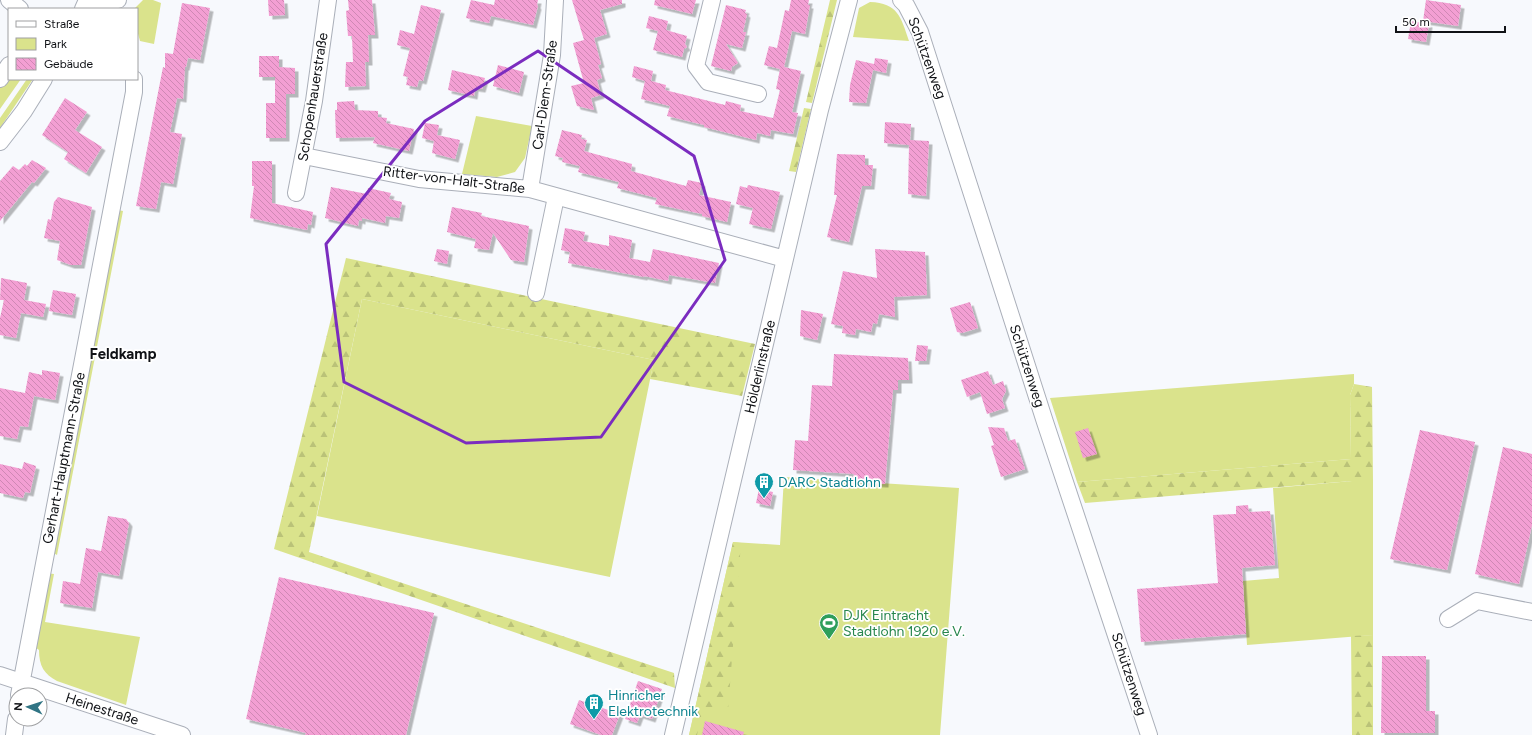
<svg xmlns="http://www.w3.org/2000/svg" width="1532" height="735" font-family="Figtree,sans-serif">
<defs>
<pattern id="forest-firs" width="22" height="20" patternUnits="userSpaceOnUse"><rect width="22" height="20" fill="#dae38c"/><path d="M5 1l3.5 6h-7zM16 11l3.5 6h-7z" fill="#bac278"/></pattern>
<pattern id="building-back-hatch" width="6" height="6" patternUnits="userSpaceOnUse"><rect width="6" height="6" fill="#f39fd3"/><path d="M-1 5l2 2M0 0l6 6M5-1l2 2" fill="none" stroke="#cf88b4"/></pattern>
<filter id="shadow"><feDropShadow dx="3.5" dy="3.5" stdDeviation="0" flood-color="#0004"/></filter>
</defs>
<rect width="100%" height="100%" fill="#f7f9fd"/>
<path fill="#dae38c" d="M143 0H153L161 3 154 44 140 41 137 30V9H134Z
M870 2C898 3 901 17 909 41L853 37 859 8Z
M9 79H21L0 109V87Z
M27 79H33L0 128V118Z
M476 116 532 126 525 158 515 172 497 177 462 174Z
M118 210 123 211 57 555 50 551Z
M362 299 654 360 610 577 317 516Z
M1354 374V384L1350 395 1351 459 1077 482 1050 398Z
M784 477 959 488 940 735H689L733 542 780 545Z
M1352 481H1373V635L1247 645 1243 581 1279 578 1273 488Z
M45 573 54 574 45 622 140 637 126 705 57 681C44 674 39 666 39 650L35 647Z"/>
<path fill="url(#forest-firs)" d="M830 0H837L812 103 806 102Z
M804 108 811 109 796 172 789 171Z
M346 258 755 344 742 396 650 379 654 360 362 299 309 552 674 673 675 688 274 549Z
M1354 384 1372 387 1373 481H1352L1085 503 1077 482 1351 459 1350 395Z
M733 542 741 543 728 710 703 708 697 735H689Z
M1373 635V735H1352L1351 636Z"/>
<path fill="url(#building-back-hatch)" filter="url(#shadow)" d="M268 0H284L285 15 269 16Z
M348 0H372L375 35H368L369 62H365L366 86 345 87 346 62H353L352 36H348L346 11 349 10Z
M471 0 494 5 495 0H538L537 5 538 6 533 25 491 16 489 23 466 18Z
M572 0H622V4L600 10 607 34 594 38 601 64 598 65 602 78 597 80 601 95 591 98 594 110 577 106 571 86 584 83 573 43 584 40Z
M655 0H696L692 14 654 5Z
M791 0H809L808 5H810L805 34 792 31 784 67 801 71 792 112 798 113 793 134 771 130 770 136 757 133 756 140 704 127V125L667 116 670 106 641 99 645 81 632 77 634 66 653 71 651 81 666 85 665 90 725 105 726 101 741 105 740 111 773 118 780 90 776 89 780 69 764 65 769 46 777 48 785 10 789 11Z
M1426 0 1461 5 1458 26 1423 21Z
M182 3 210 8 200 60 188 58 186 67H185L183 99 177 98 170 132 182 134 173 184 161 182 156 209 136 206 163 67 165 68V53L173 54Z
M421 5 441 10 423 81 419 80 417 87 406 85 408 77 403 76 410 48 397 45 400 30 414 34Z
M726 5 746 10 745 13 747 14 743 32H746L742 48 726 44 738 63 732 67 731 71 711 66Z
M649 16 668 21 666 30 687 36 685 44 687 47 684 49 682 57 653 50 658 31 646 28Z
M1411 21 1429 24 1426 42 1408 39Z
M259 56H279V67L295 68V94H286V138H266V103H275V77H259Z
M875 58 888 60 886 73 873 70 866 103 849 102 850 85 856 60 874 64Z
M498 65 524 72 519 93 493 86Z
M452 70 485 78 482 89 475 88 474 96 448 90Z
M65 98 87 112 75 130 102 147 86 173 64 159 68 152 42 135Z
M354 101 355 110 378 111V117L387 118 386 123 414 129 409 151 373 143 375 137 336 138 335 110H337V102Z
M885 122 911 124 910 140 929 141 926 196 908 194 909 145 884 143Z
M425 123 439 125 437 135 460 140 455 159 432 153 434 141 422 138Z
M562 130 582 135 581 139 587 140 584 151 632 164 631 171 686 186 688 180 702 183 699 195 731 202 727 222 702 216V214L655 204 657 198 617 188 619 182 578 172 580 166 562 162 563 158 555 156Z
M837 154 865 155V165H873L871 186H862L849 242 827 237 837 195H834Z
M32 160 46 168 34 183 32 182 0 221V181L13 166 19 170 25 164 27 166Z
M252 161H272V203L313 212 311 225 308 224 307 230 250 218 254 186H252Z
M748 185 780 192 771 229 749 224 753 208 736 204 740 186 747 188Z
M331 187 367 194 368 188 391 193 389 199 402 202 399 218 386 216 385 223 362 218V221L359 220 358 226 325 218Z
M58 197 92 207 81 265H71L57 260 60 241 44 238 48 219 51 220 54 202Z
M452 207 482 213 481 216 529 226 524 262 511 260 493 233 489 250 474 248 476 239 447 232Z
M565 228 585 232 583 241 609 246V235L632 240 629 258 650 262 653 249 719 263 715 283 669 275 668 281 644 276V277L568 263 570 252 561 250Z
M437 249 449 251 447 264 434 261Z
M875 249 925 252 927 295 894 297 895 317 879 314 877 324 873 323 871 332 856 329 855 335 842 333 843 326 831 324 843 271 877 278Z
M1 278 27 283 24 300 46 304 43 317 21 313 16 338 0 335V318L4 300H0Z
M53 290 76 294 72 315 49 311Z
M970 302 978 328 962 333 957 332 950 308Z
M801 310 823 314 817 340 800 336Z
M917 345 928 346 926 361H915Z
M834 354 908 358 909 380H898V390H893L885 484 853 482 854 474 793 470 795 440 808 441 812 385 832 386Z
M42 370 60 373 55 400 34 396 28 427 20 426 17 439 0 436V388L25 393 29 372 42 375Z
M988 371 993 385 1003 381 1006 391 1002 399 1005 408 987 414 980 392 967 397 961 380Z
M988 427 1004 428 1008 441 1015 439 1025 469 1001 477 991 446 994 445Z
M1088 428 1097 454 1083 458 1075 432Z
M1420 430 1475 442 1447 570 1390 559Z
M1503 447 1532 454V525L1519 584 1475 574Z
M24 462 36 466 30 493 25 492 23 498 0 493V464L22 469Z
M759 489 773 492 770 506 756 503Z
M1248 505 1249 512 1270 511 1275 565 1242 568 1246 634 1141 642 1137 589 1218 583 1213 515 1236 514V506Z
M108 516 126 519 129 523 119 576 98 572 92 608 60 603 63 581 80 584 86 548 101 551Z
M279 577 434 613 406 735H305L306 733 246 719Z
M1382 656H1426V711H1435V733H1381Z
M638 681 662 689 652 719 640 715 637 723 625 719Z
M579 700 620 714 612 735H601L570 724Z
M705 721 744 732 743 735H702Z"/>
<g fill="none" stroke-linecap="round" stroke-linejoin="round">
<defs>
<path id="minor" d="M9 0 20 9
M93 0 102 3 118 0
M712 0 696 66 708 82 758 94
M901 0 906 5 920 32 1045 422 1149 735
M83 9 87 0
M0 79 9 65
M0 142 24 111 44 79
M304 156 419 179 530 189 785 259
M530 189 552 55 555 0
M296 193 314 101 328 0
M536 293 556 197
M1448 619 1477 601 1532 612
M0 675 182 735
M19 695 134 92V79
M14 735 16 719
M673 735 820 110 849 0"/>
</defs>
<use href="#minor" stroke="#aaafb9" stroke-width="18"/>
<use href="#minor" stroke="#fff" stroke-width="16"/>
</g>
<path fill="none" stroke="#7b2cbf" stroke-width="3" stroke-linejoin="round" d="M538 51 694 156 725 260 601 437 466 443 344 382 326 244 425 121Z"/>
<defs>
<symbol id="building-pin" viewBox="-11 -11 22 30"><path d="M0 17L-7.5 6A9.5 9.5 0 1 1 7.5 6Z" fill="#0f9aa8" stroke="#fff"/><path d="M-4-6H4V6H1V3H-1V6H-4ZM-2.5-4.3h1.7v1.8h-1.7ZM.8-4.3h1.7v1.8H.8ZM-2.5-1h1.7V.8h-1.7ZM.8-1h1.7V.8H.8Z" fill="#fff"/></symbol>
<symbol id="stadium-pin" viewBox="-11 -11 22 30"><path d="M0 17L-7.5 6A9.5 9.5 0 1 1 7.5 6Z" fill="#2e9e5b" stroke="#fff"/><path d="M0-5a6.5 5 0 1 0 0 10a6.5 5 0 1 0 0-10ZM-3.5-1.8h7v3.6h-7Z" fill="#fff"/></symbol>
</defs>
<g fill-rule="evenodd">
<use href="#building-pin" x="753" y="471" width="22" height="30"/>
<use href="#stadium-pin" x="818" y="612" width="22" height="30"/>
<use href="#building-pin" x="583" y="692" width="22" height="30"/>
</g>
<g text-anchor="middle" dominant-baseline="central" stroke-width="3.5" stroke-linejoin="round" paint-order="stroke">
<g font-size="14" fill="#101216" stroke="#fff">
<text transform="translate(927 58) rotate(70)">Schützenweg</text>
<text transform="translate(545 95) rotate(-82)">Carl-Diem-Straße</text>
<text transform="translate(313 97) rotate(-81)">Schopenhauerstraße</text>
<text transform="translate(454 180) rotate(7)">Ritter-von-Halt-Straße</text>
<text transform="translate(1027 366) rotate(72)">Schützenweg</text>
<text transform="translate(760 367) rotate(-77)">Hölderlinstraße</text>
<text transform="translate(64 458) rotate(-79)">Gerhart-Hauptmann-Straße</text>
<text transform="translate(1129 674) rotate(72)">Schützenweg</text>
<text transform="translate(102 709) rotate(18)">Heinestraße</text>
</g>
<g font-size="14" fill="#0d838f" stroke="#fff" text-anchor="start">
<text x="778" y="482">DARC Stadtlohn</text>
<text x="608" y="695">Hinricher<tspan x="608" dy="16">Elektrotechnik</tspan></text>
</g>
<g font-size="14" fill="#27864d" stroke="#fff" text-anchor="start">
<text x="843" y="615">DJK Eintracht<tspan x="843" dy="16">Stadtlohn 1920 e.V.</tspan></text>
</g>
<g font-size="15" font-weight="bold" fill="#101216" stroke="#fff">
<text x="123" y="354">Feldkamp</text>
</g>
</g>
<rect x="8" y="8" width="130" height="72" fill="#ffffff" stroke="#9fa0a2"/>
<rect x="16" y="21" width="20" height="6" fill="#ffffff" stroke="#9fa0a2"/>
<text x="44" y="28" font-size="12" fill="#101216">Straße</text>
<rect x="16" y="38" width="20" height="12" fill="#dae38c" stroke="#9fa0a2"/>
<text x="44" y="48" font-size="12" fill="#101216">Park</text>
<rect x="16" y="58" width="20" height="12" fill="url(#building-back-hatch)" stroke="#9fa0a2"/>
<text x="44" y="68" font-size="12" fill="#101216">Gebäude</text>
<g transform="translate(28 707) rotate(273)"><circle r="19" fill="#ffffff" stroke="#9fa0a2"/>
<path d="M0-3L7 15L0 10L-7 15Z" fill="#307484"/>
<text y="-6" font-size="11" font-weight="bold" text-anchor="middle" fill="#101216">N</text>
</g>
<path d="M1396 26v6h109v-6" fill="none" stroke="#101216" stroke-width="2"/>
<text x="1402" y="26" font-size="12" fill="#101216" stroke="#ffffff" stroke-width="3" paint-order="stroke">50 m</text>
</svg>
